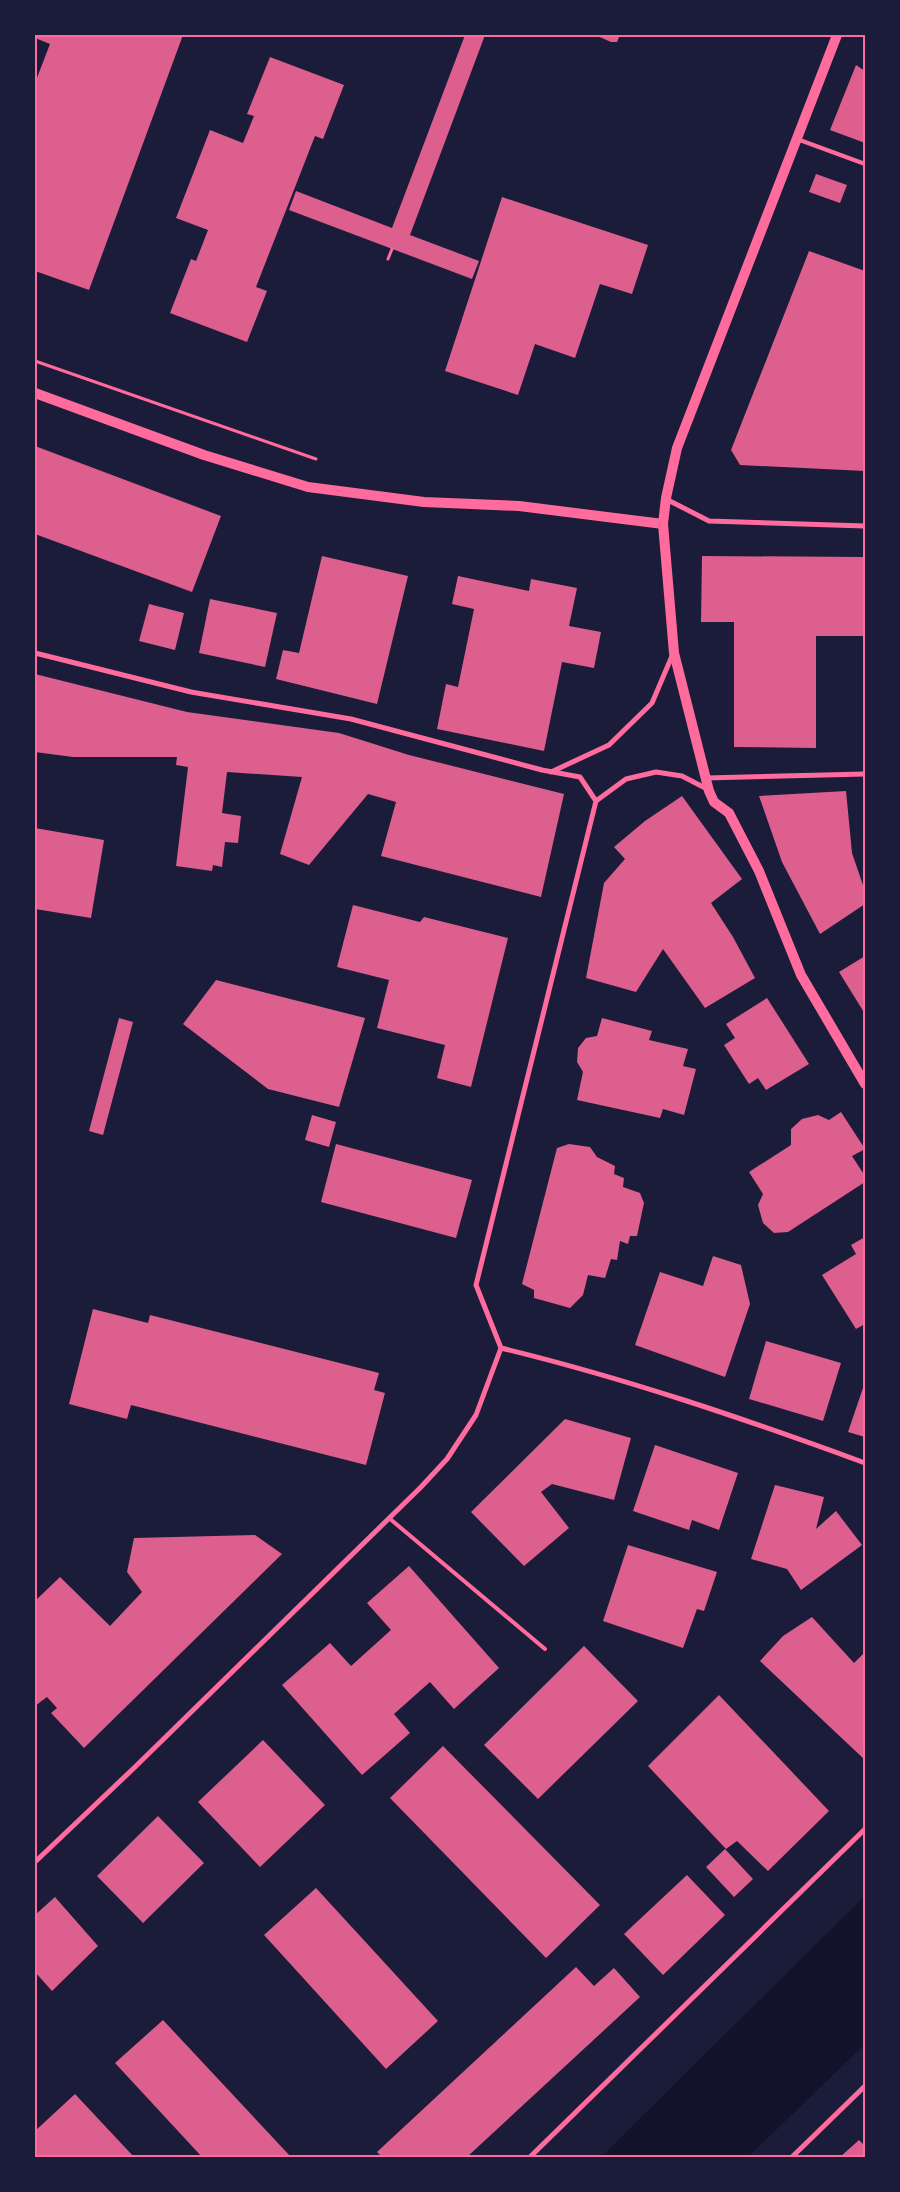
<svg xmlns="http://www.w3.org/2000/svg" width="900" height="2192" font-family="Lora,serif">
<rect width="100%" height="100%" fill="#1b1b3a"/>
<path fill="#12122b" d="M865 1896V2044L748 2157H601Z"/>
<path fill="#dd5f8e" d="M35 35H183L89 290 35 271V83L50 44 35 38Z
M465 35H485L410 235 479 261 472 279 289 210 296 191 392 228Z
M595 35H620L617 42H611Z
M270 57 344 85 323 139 315 136 256 287 267 291 247 342 170 313 191 259 196 261 208 230 176 218 210 130 243 143 254 116 247 114Z
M856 65 865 71V143L830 130Z
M816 174 847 185 840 203 809 192Z
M502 197 648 245 632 294 600 284 575 358 535 344 518 395 445 371Z
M809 251 865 271V471L740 465 731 450Z
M35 446 221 516 192 592 35 534Z
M322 556 408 576 377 704 276 679 283 650 299 653Z
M702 556 865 557V636H816V748L734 747V622H701Z
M458 576 529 591 531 579 577 588 569 626 601 632 594 668 562 662 544 751 437 729 446 684 458 687 474 609 452 604Z
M210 599 277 613 265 667 199 653Z
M149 604 184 613 175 650 139 641Z
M35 674 187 712 339 733 409 755 564 794 541 897 381 856 396 802 368 794 309 865 280 854 302 777 227 772 222 813 241 816 238 843 225 842 222 867 213 865 212 871 176 866 188 767 176 765 177 757H73L35 752Z
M846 791 852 853 865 891V904L820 934 782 862 759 796Z
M682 796 742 879 711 903 733 937 755 978 705 1008 663 949 636 992 586 978 604 883 625 859 614 847 645 821Z
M35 828 104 840 91 918 35 909Z
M353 905 420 922 424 917 508 938 471 1087 437 1078 445 1045 377 1028 389 980 337 967Z
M865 956V1014L839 972Z
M216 980 365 1018 339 1107 268 1089 183 1024Z
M767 998 809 1064 766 1090 758 1078 749 1084 724 1045 735 1038 726 1024Z
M119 1018 133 1022 103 1135 89 1131Z
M602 1018 652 1031 649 1040 688 1049 683 1066 696 1069 684 1115 663 1109 660 1118 577 1100 583 1072 577 1062 578 1048 586 1038 597 1036Z
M841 1112 865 1149 852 1156 865 1176V1182L788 1232 774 1233 763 1223 758 1205 763 1194 749 1172 791 1145V1129L802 1119 818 1115 829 1120Z
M312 1115 336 1122 329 1147 305 1140Z
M336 1144 472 1180 456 1238 321 1202Z
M569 1144 590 1147 597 1157 615 1166 614 1174 624 1178 623 1187 640 1193 644 1203 637 1236H630L628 1244 620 1241 617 1260 611 1259 605 1278 588 1275 583 1295 570 1308 534 1298V1290L522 1284 557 1148Z
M865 1237V1324L856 1329 822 1275 856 1254 851 1245Z
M713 1256 741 1265 750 1304 725 1377 635 1345 660 1272 703 1286Z
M93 1309 148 1323 150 1315 379 1373 374 1390 385 1393 366 1465 131 1405 127 1419 69 1404Z
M766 1341 841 1363 823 1421 749 1399Z
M865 1382V1437L848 1432Z
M565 1419 631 1438 614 1500 552 1484 541 1492 569 1528 524 1566 471 1512Z
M655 1445 738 1473 719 1530 692 1520 689 1530 633 1511Z
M775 1485 824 1497 816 1529 836 1511 862 1545 801 1590 787 1569 751 1559Z
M255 1535 282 1554 84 1748 51 1713 57 1708 47 1697 35 1706V1601L60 1577 110 1626 142 1592 127 1572 134 1538Z
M628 1545 717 1572 704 1611 697 1609 683 1648 603 1621Z
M409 1566 499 1668 454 1709 430 1682 394 1714 410 1733 362 1775 282 1685 330 1643 351 1666 391 1630 367 1603Z
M812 1617 854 1663 865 1652V1760L760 1661 783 1636Z
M584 1646 638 1701 538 1799 484 1745Z
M719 1695 829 1811 768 1871 737 1841 726 1849 648 1766Z
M263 1740 325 1805 260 1867 198 1802Z
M443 1746 600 1905 546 1958 390 1798Z
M158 1816 204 1863 143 1923 97 1876Z
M725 1849 753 1879 734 1897 706 1867Z
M687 1875 725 1915 663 1975 624 1934Z
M316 1888 438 2021 386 2069 264 1935Z
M55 1897 98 1946 52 1991 35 1972V1915Z
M576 1967 594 1986 614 1968 640 1997 467 2157H382L377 2152Z
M163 2020 291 2157H202L115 2063Z
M75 2094 134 2157H35V2131Z
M859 2140 865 2146V2157H840Z"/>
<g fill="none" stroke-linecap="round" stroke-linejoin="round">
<path stroke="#ff6b9d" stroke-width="3" d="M388 259 392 249
M35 361 316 459"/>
<path stroke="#ff6b9d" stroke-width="4" d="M797 139 865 164
M389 1518 545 1649"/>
<path stroke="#ff6b9d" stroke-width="5" d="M666 499 709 521 865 526
M35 653 191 692 351 719 542 770 580 777 596 801
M551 772 609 745 652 703 672 656
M706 778 865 774
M501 1348C625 1378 745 1419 865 1463
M35 1862 135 1767 421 1487 447 1459 476 1415 501 1348 476 1285 596 801 626 779 656 772 682 776 709 790
M530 2157 865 1829
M792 2157 865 2086"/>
<path stroke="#ff6b9d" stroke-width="10" d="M837 35 677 448 666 498 663 524 674 653 709 791 714 802 729 813 759 871 801 975 865 1084
M35 393 204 455 308 487 424 502 519 506 663 524"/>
</g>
<rect width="900" height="2192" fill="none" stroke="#1b1b3a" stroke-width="72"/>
<rect x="36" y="36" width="828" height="2120" fill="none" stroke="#ff6b9d" stroke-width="2"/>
</svg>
